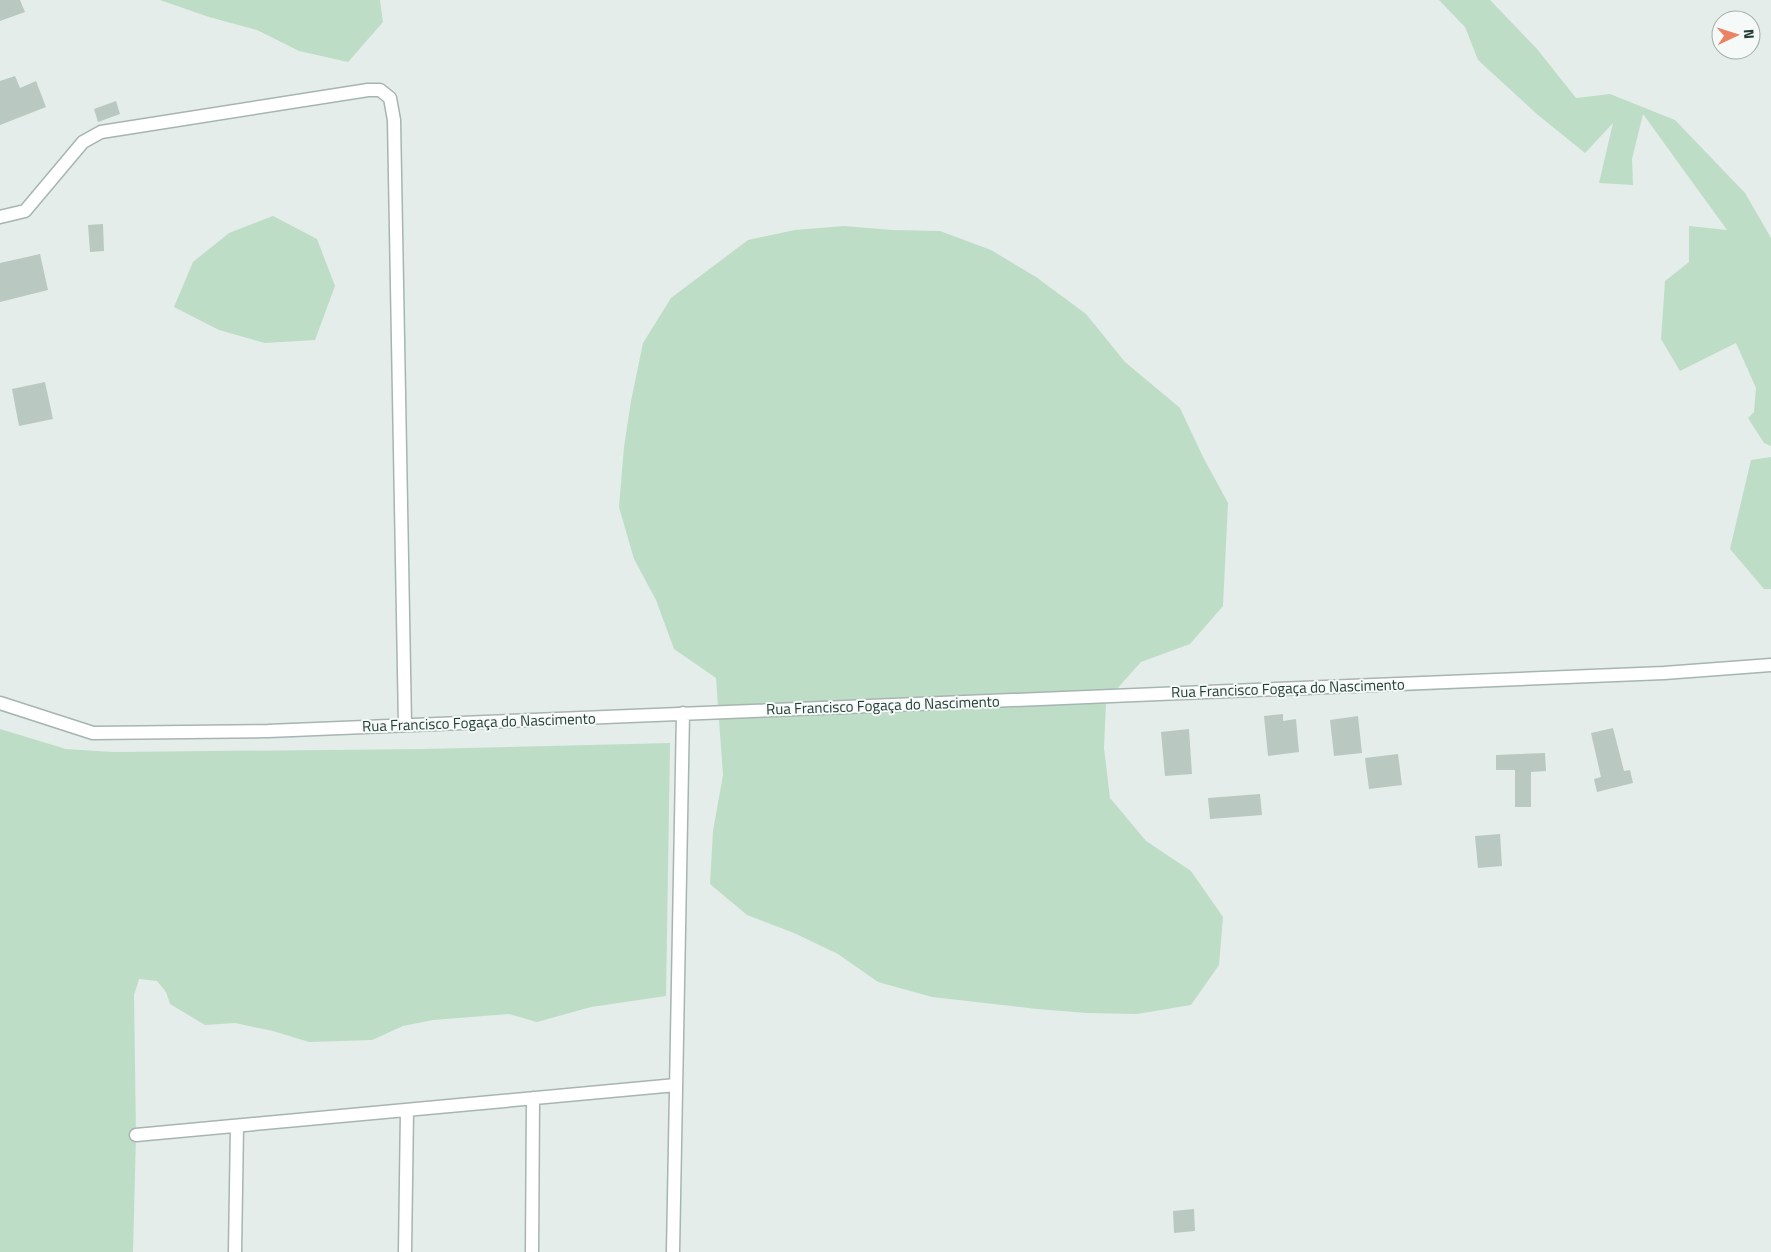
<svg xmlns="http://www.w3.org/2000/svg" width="1771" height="1252" font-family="'Titillium Web',sans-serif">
<rect width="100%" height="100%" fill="#e4ede9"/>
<path fill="#beddc6" d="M160 0H380L383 22 348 62 299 51 257 30 209 17Z
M1439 0H1490L1537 49 1576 98 1610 94 1675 120 1745 193 1771 238V446L1764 443 1748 418 1754 412 1756 388 1736 343 1680 371 1661 339 1665 281 1689 262V226L1727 230 1643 114 1632 159 1633 185 1599 183 1613 123 1585 153 1538 115 1478 60 1465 27Z
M273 216 317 239 335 286 315 340 265 343 219 330 174 307 193 262 229 233Z
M844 226 892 230 940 231 991 250 1036 277 1086 314 1125 362 1180 408 1203 457 1228 503 1223 606 1190 644 1141 662 1106 701 1104 748 1110 798 1146 841 1191 871 1223 917 1219 965 1191 1005 1137 1014 1087 1013 1037 1009 932 997 878 982 838 954 794 933 747 915 710 884 713 831 723 775 716 678 674 649 656 600 634 559 619 507 624 447 631 401 643 343 671 298 748 240 795 230Z
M1771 457V589H1764L1730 549 1751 460Z
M0 729 66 749 113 752 423 749 670 743 666 996 591 1007 537 1022 509 1014 433 1020 403 1026 372 1040 309 1042 273 1031 235 1023 205 1025 170 1004 166 992 157 981 139 979 134 995 136 1135 133 1252H0Z"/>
<path fill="#bac8c2" d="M0 0H20L25 12 0 21Z
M15 76 20 88 36 81 46 107 0 125V81Z
M116 101 120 114 98 122 94 109Z
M103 224 104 251 90 252 88 225Z
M40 254 48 290 0 302V263Z
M45 382 53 419 19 426 12 389Z
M1283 714V721L1296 719 1299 752 1268 756 1264 716Z
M1358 716 1362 753 1334 756 1330 720Z
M1613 728 1624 771 1630 770 1633 783 1597 792 1594 779 1601 777 1591 733Z
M1189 729 1192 774 1165 776 1161 732Z
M1545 753 1546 771 1531 772V807H1515V770H1496V755Z
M1398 754 1402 785 1369 789 1365 758Z
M1260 794 1262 815 1210 819 1208 798Z
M1500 834 1502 866 1478 868 1475 836Z
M1194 1209 1195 1231 1174 1233 1173 1211Z"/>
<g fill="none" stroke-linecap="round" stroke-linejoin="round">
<defs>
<path id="street" d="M0 217 25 211 83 142 101 132 368 90H380L390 98 394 120 405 725
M0 703 93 733 268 731 1664 673 1771 665
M136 1135 676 1085
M235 1252 237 1126
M405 1252 407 1110
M532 1252 533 1098
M673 1252 683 713"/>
</defs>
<use href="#street" stroke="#a7b5b0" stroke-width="15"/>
<use href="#street" stroke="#fff" stroke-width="12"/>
</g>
<g text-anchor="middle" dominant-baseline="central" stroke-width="4" stroke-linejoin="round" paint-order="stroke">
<g font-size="15" fill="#243e37" stroke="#f5f9f7">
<text transform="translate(1288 688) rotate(-2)">Rua Francisco Fogaça do Nascimento</text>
<text transform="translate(883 705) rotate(-2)">Rua Francisco Fogaça do Nascimento</text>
<text transform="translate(479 722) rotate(-2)">Rua Francisco Fogaça do Nascimento</text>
</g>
</g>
<g transform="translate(1736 35) rotate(86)"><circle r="24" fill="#f5f9f7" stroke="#a1aeaa"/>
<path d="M0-4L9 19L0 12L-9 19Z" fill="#eb8264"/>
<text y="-8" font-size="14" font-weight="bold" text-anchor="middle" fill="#243e37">N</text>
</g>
</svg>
